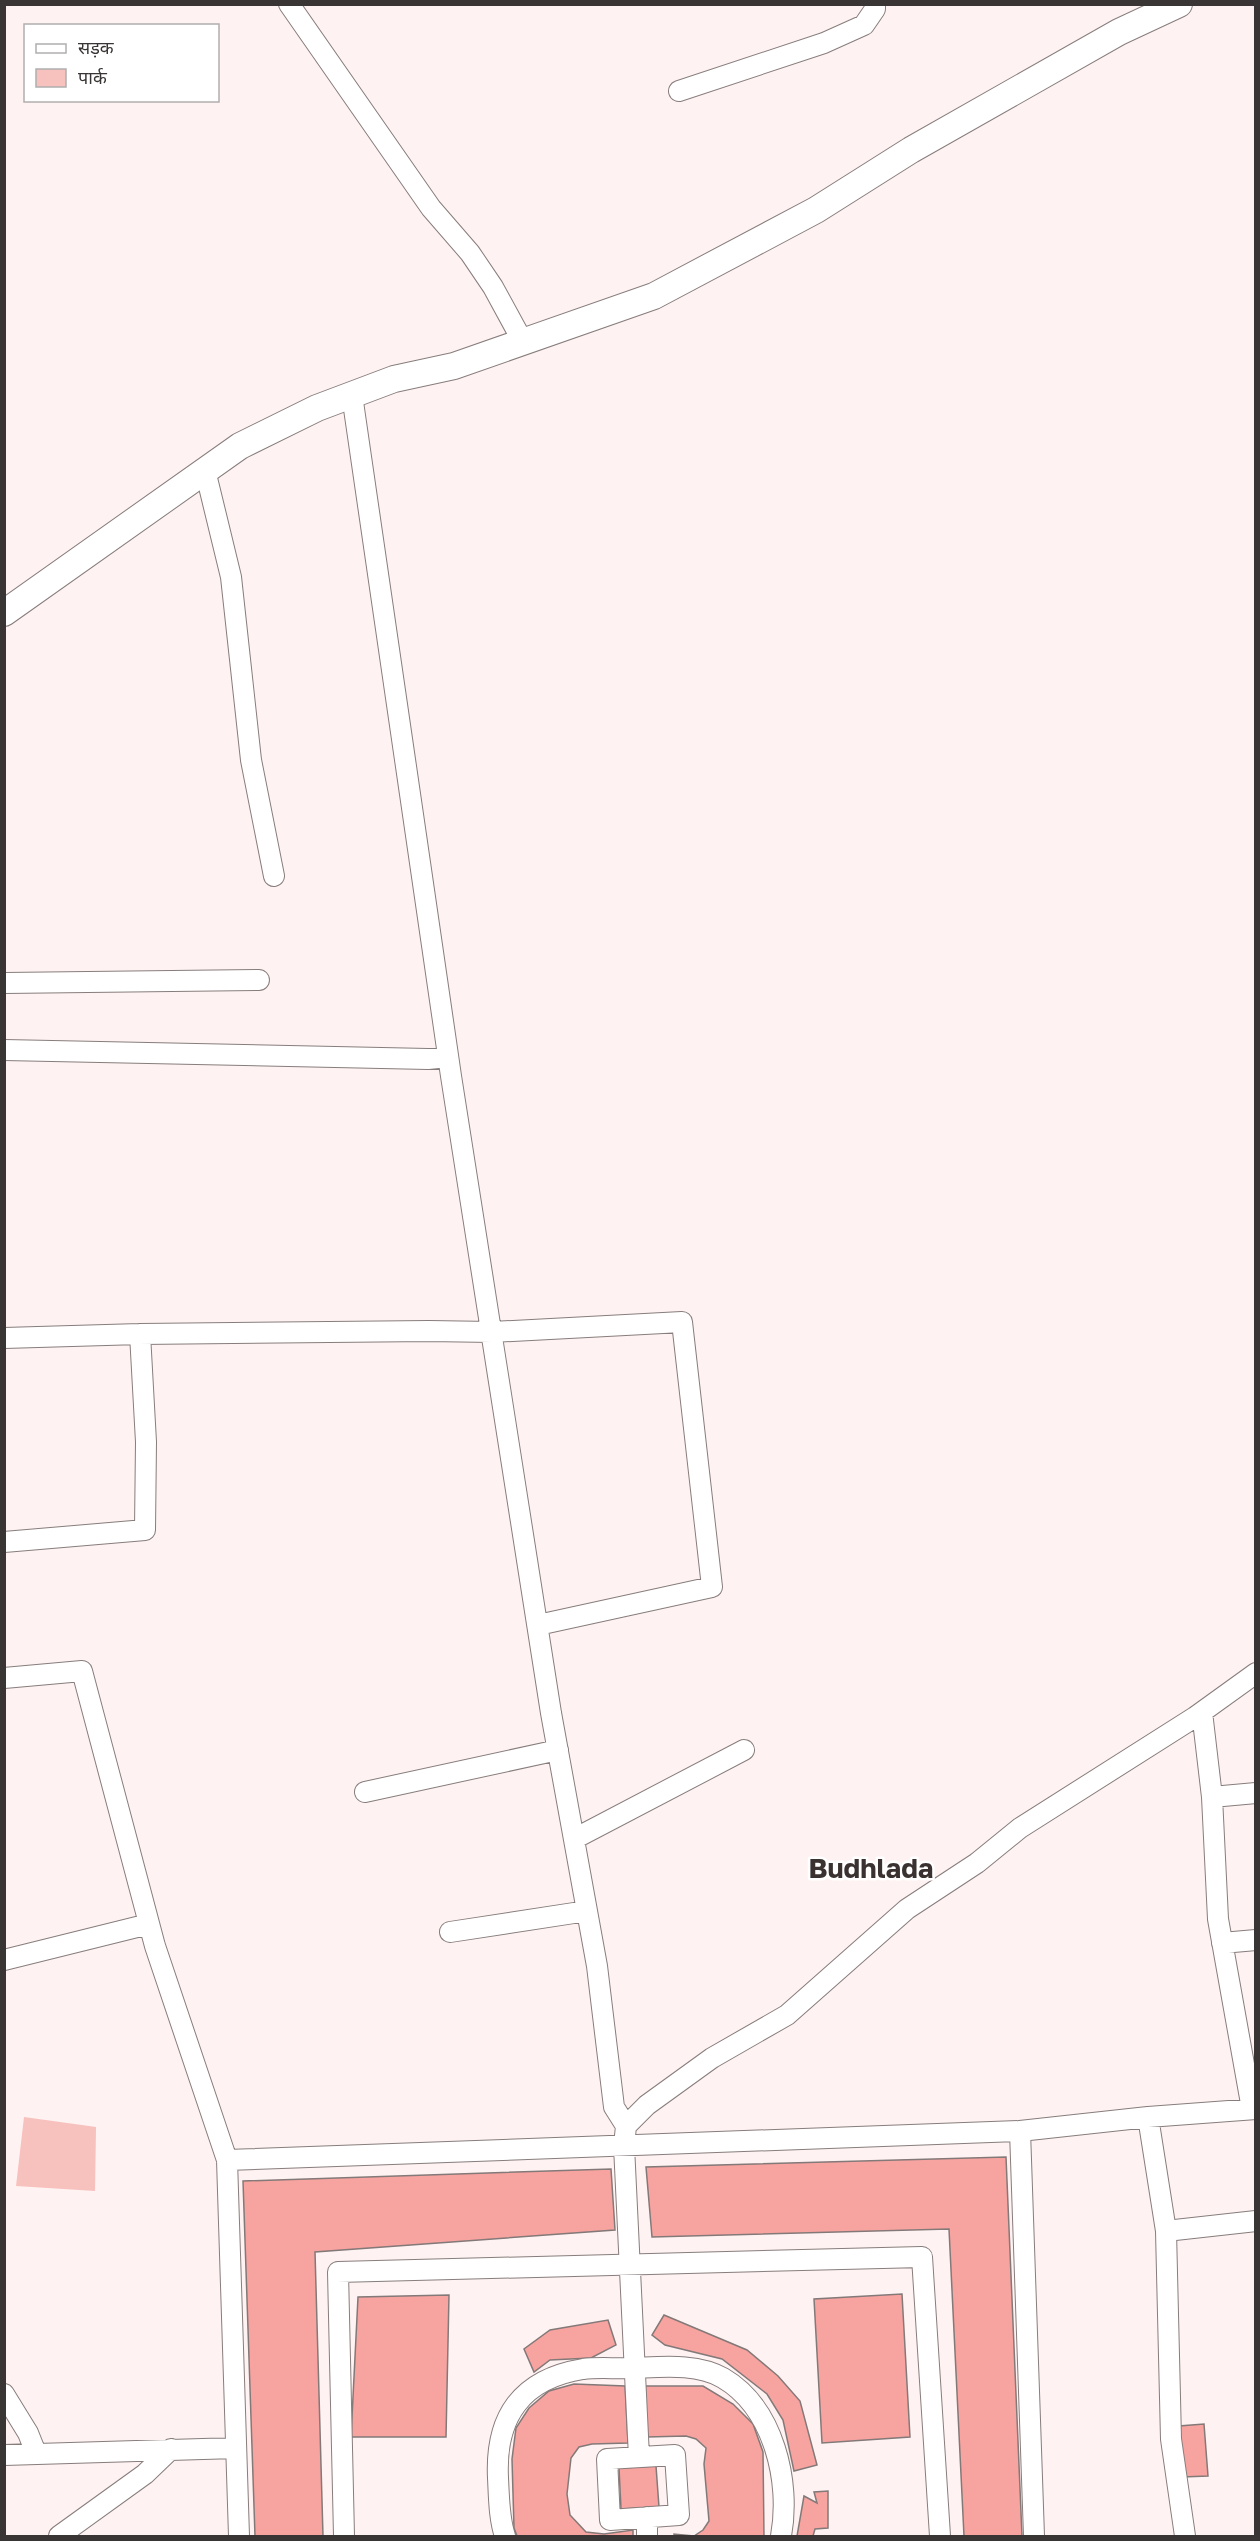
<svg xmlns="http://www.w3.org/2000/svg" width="1260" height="2541" font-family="'Golos Text','Noto Sans Devanagari',sans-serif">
<rect width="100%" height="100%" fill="#fef3f2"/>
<path fill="#f7c1be" d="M24 2117 96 2127 95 2191 16 2186Z"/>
<path fill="#f7a3a0" stroke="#837978" stroke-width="1.5" d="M1006 2157 1022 2536H964L949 2229 652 2237 646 2167Z
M611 2169 615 2230 315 2252 323 2536H255L243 2181Z
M902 2294 910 2437 822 2443 814 2299Z
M449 2295 446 2437H351L358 2297Z
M664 2315 747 2350 778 2376 800 2401 817 2465 794 2471 783 2420 767 2394 722 2359 665 2345 652 2335Z
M608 2320 616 2345 591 2358 550 2360 534 2372 524 2349 550 2330Z
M574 2384 625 2386 628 2443 592 2444 579 2447 571 2458 567 2494 570 2515 586 2532 604 2534 633 2530V2536H517L514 2528 512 2459 516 2428 529 2408 549 2391Z
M643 2386H703L733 2404 753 2424 763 2452 764 2536H674V2534L694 2536 703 2530 709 2521 704 2464 706 2448 696 2439 686 2436 647 2437Z
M1204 2424 1208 2476 1182 2477 1179 2426Z
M656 2466 659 2507 621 2509 619 2468Z
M828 2491V2528L815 2529 813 2536H797L804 2496 817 2503 814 2492Z"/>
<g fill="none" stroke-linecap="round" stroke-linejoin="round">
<defs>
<path id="minor" d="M289 4 431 208 470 253 493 287 523 342
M679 91 824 43 864 25 875 9V4
M352 395 451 1076 551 1713 597 1966 614 2107 626 2126
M205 470 231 577 251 760 274 876
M4 983 259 980
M4 1050 428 1059 448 1057
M4 1338 140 1334
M4 1542 145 1530 146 1442 140 1334 429 1331 492 1332 682 1322 712 1587 538 1625
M4 1678 82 1671 155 1946 227 2160
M1202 1712 1212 1797
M365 1792 558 1750
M574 1839 744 1750
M450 1932 587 1911
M1222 1943 1256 1940
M4 1960 149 1924
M1252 2109 1218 1919 1212 1797 1256 1793
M1020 2131 1148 2117
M1166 2231 1148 2117 1256 2109
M4 2394 28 2433 36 2453
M4 2455 236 2448
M675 2455 679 2515 610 2520 607 2459Z
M639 2457 624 2146 626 2126 647 2105 712 2058 787 2015 907 1909 977 1863 1020 1828 1195 1717 1256 1673
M647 2517V2536
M59 2536 145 2474 171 2449
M239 2536 227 2160 1020 2131 1034 2536
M344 2536 338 2272 922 2257 940 2536
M505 2536C499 2519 499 2497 498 2478 495 2417 521 2379 583 2369 599 2367 617 2369 633 2368 662 2367 697 2363 723 2378 774 2408 791 2482 781 2536
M1185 2536 1171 2439 1166 2231 1256 2221"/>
<path id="tertiary" d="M4 613 240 446 317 408 394 379 454 366 654 296 816 210 911 150 1119 32 1179 4"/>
</defs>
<use href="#minor" stroke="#877d7c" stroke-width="22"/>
<use href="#tertiary" stroke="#877d7c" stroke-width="28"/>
<use href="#minor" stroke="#fff" stroke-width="20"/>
<use href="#tertiary" stroke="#fff" stroke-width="26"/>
</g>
<g text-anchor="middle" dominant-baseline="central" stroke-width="5" stroke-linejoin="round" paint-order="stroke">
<g font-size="27" font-weight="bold" fill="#3a3231" stroke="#fff">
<text x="871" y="1868">Budhlada</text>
</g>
</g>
<rect width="1260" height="2541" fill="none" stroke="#393534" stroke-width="12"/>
<rect x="24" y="24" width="195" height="78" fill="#ffffff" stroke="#b0aeae" stroke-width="1.5"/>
<rect x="36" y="44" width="30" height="9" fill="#ffffff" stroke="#b0aeae" stroke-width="1.5"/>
<text x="78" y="54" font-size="18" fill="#393534">सड़क</text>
<rect x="36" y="69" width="30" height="18" fill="#f7c1be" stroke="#b0aeae" stroke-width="1.5"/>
<text x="78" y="84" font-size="18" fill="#393534">पार्क</text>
</svg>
